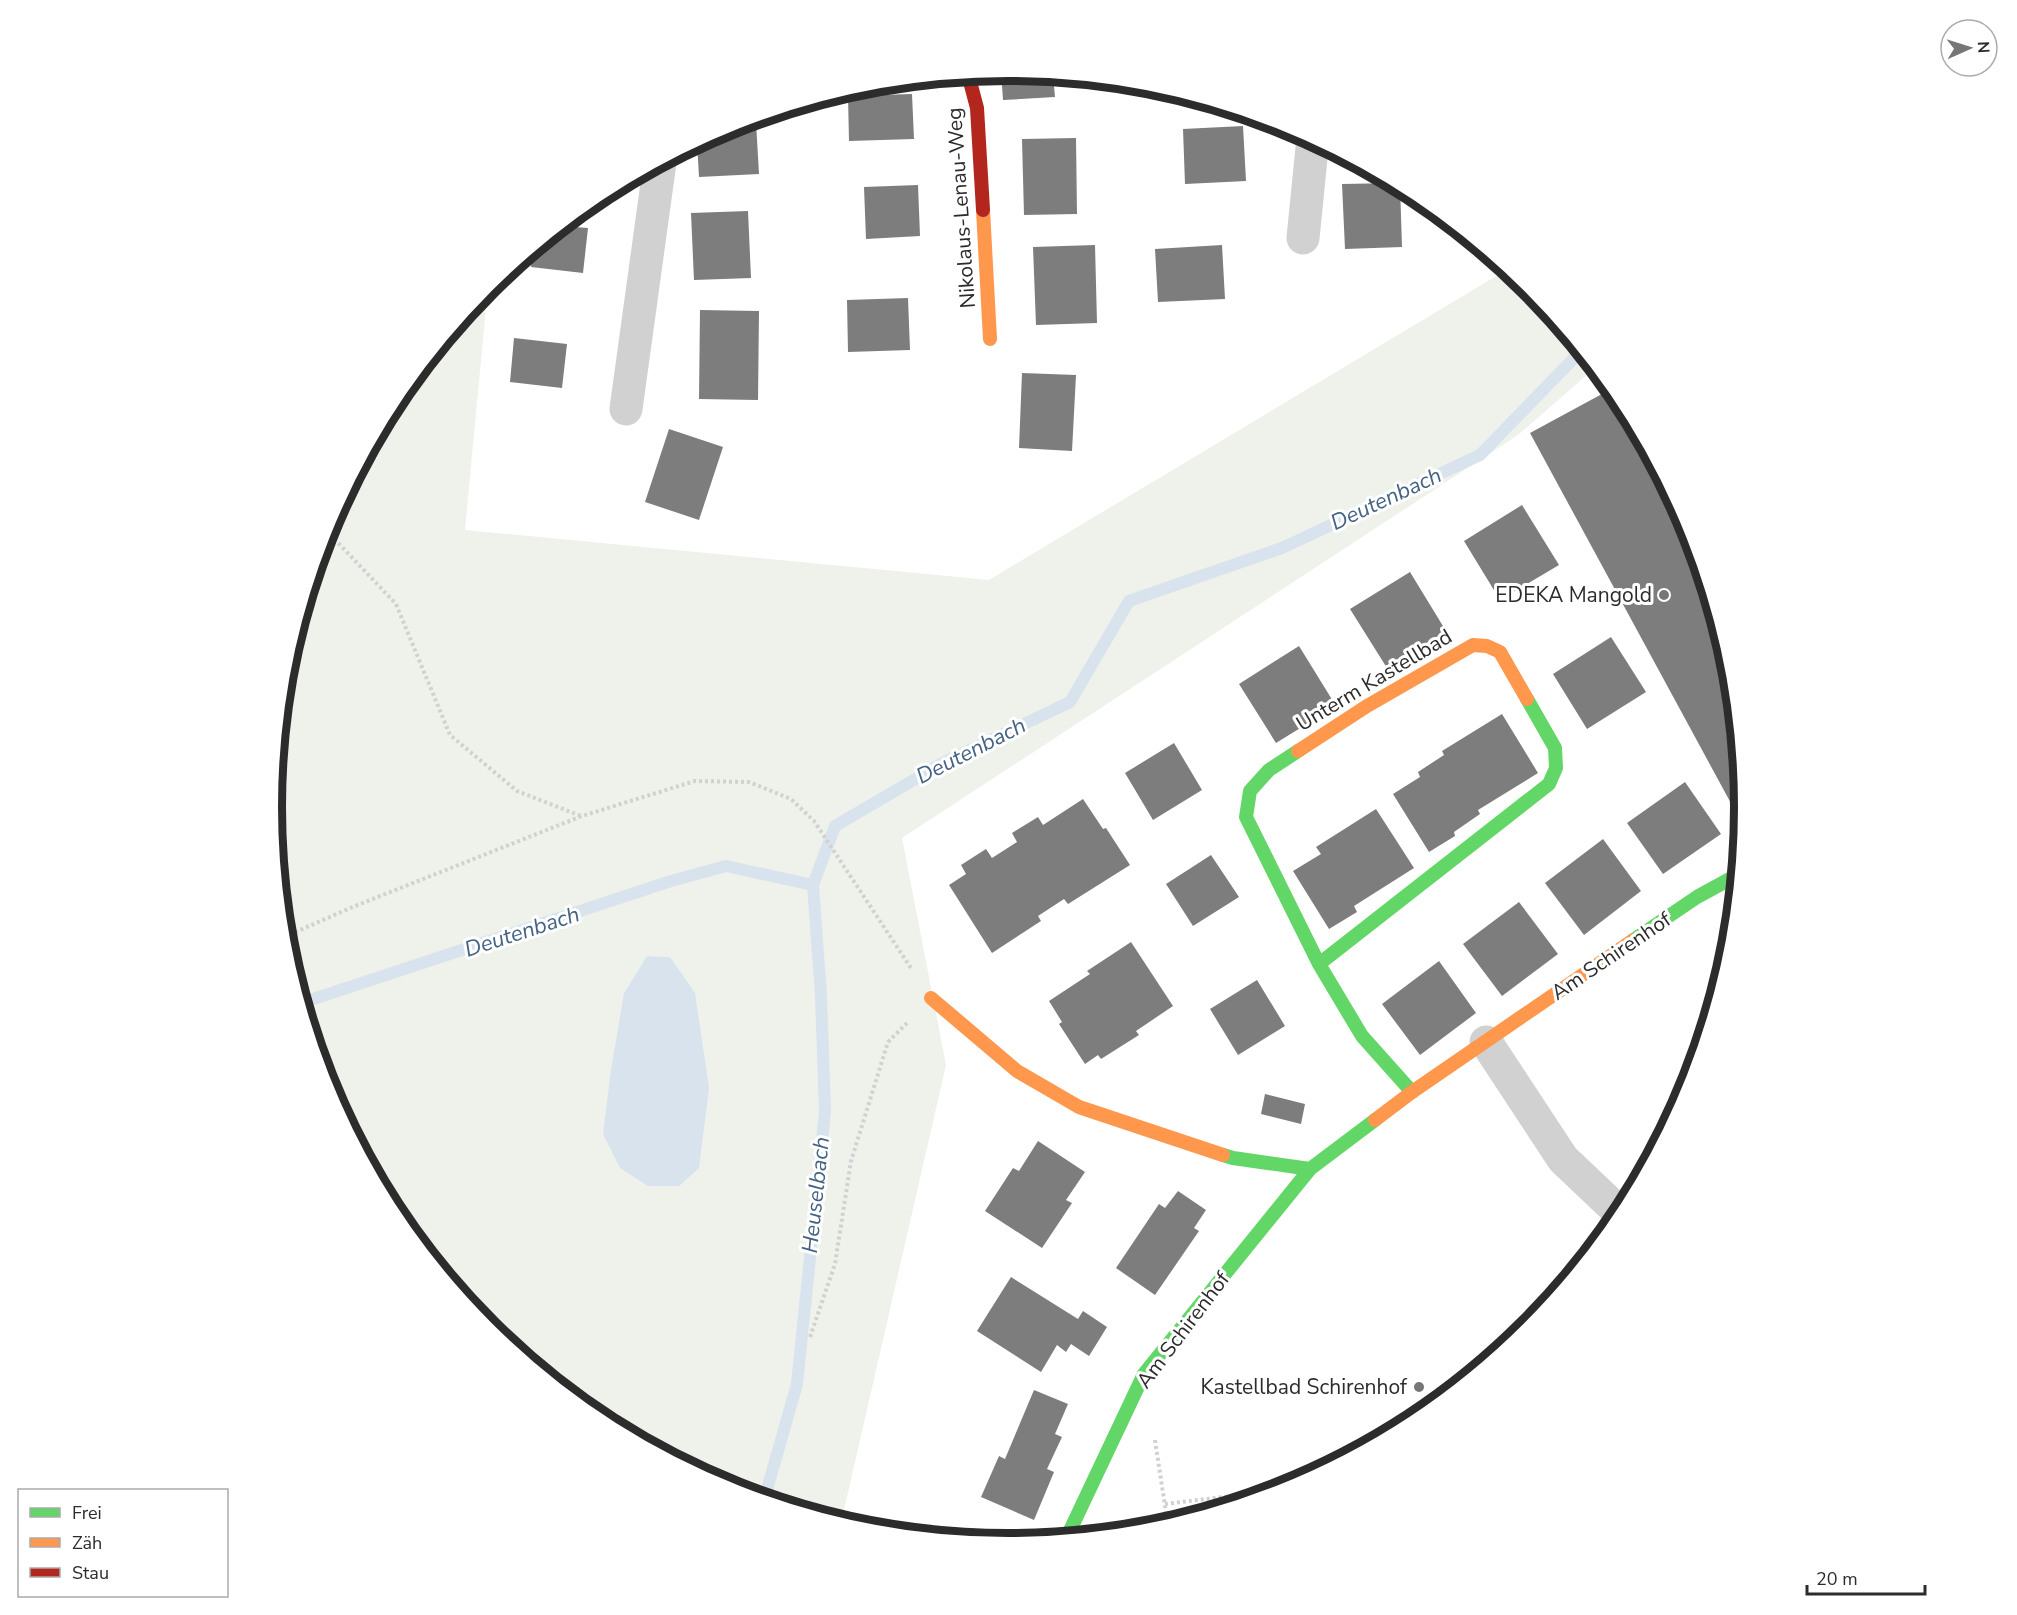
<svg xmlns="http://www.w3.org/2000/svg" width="2017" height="1615" font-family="'Nunito Sans',sans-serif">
<rect width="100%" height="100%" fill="#fff"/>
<path fill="#eef2eb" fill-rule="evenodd" d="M1508 269 1530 287 1596 367 1518 435 902 838 946 1065 841 1523 726 1488 599 1420 487 1328 396 1217 327 1089 286 951 272 807 286 663 328 525 396 398 488 286 465 530 989 580ZM647 956 671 957 624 993Z"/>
<path fill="#d9e3ee" d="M647 956 670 957 695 993 709 1088 699 1168 679 1186H648L620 1168 603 1134 611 1070 624 993Z"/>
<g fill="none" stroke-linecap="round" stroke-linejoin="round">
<path stroke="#d9e3ee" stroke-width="12" d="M301 1003 671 881 726 866 813 885 835 826 941 764 1070 702 1129 601 1282 548 1480 455 1582 350
M764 1500 797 1384 825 1111 821 995 813 885"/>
</g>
<path fill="#7d7d7d" d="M1001 71 1053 75 1055 97 1003 100Z
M912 94 914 139 849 141 848 96Z
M756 122 759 174 699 177 697 142 727 126 740 123Z
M1243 126 1246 181 1185 184 1183 129Z
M1076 138 1077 214 1024 215 1022 139Z
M1395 183 1400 185 1402 247 1345 249 1342 184Z
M918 185 920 236 866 239 864 187Z
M748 211 751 278 694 280 691 213Z
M561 226 588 228 583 273 531 267 533 249Z
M1095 245 1097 323 1036 325 1033 247Z
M1222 245 1225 299 1158 302 1155 249Z
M908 298 910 350 848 352 847 300Z
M700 310 759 311 758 400 699 399Z
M514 338 567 344 562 388 510 382Z
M1022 373 1076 375 1072 451 1019 448Z
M1613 388 1621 398 1690 526 1731 664 1745 801 1733 807 1530 433Z
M669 429 723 447 699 520 645 502Z
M1522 505 1559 565 1500 600 1464 541Z
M1410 572 1446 631 1387 668 1350 609Z
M1611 637 1646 692 1587 729 1553 674Z
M1299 646 1336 706 1276 743 1239 684Z
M1502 714 1538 773 1478 810 1480 814 1454 832 1455 836 1429 852 1393 794 1420 777 1418 772 1444 755 1442 751Z
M1174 743 1202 790 1153 820 1125 773Z
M1685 782 1721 834 1663 874 1627 823Z
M1083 799 1103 829 1106 828 1130 865 1068 904 1064 899 1038 916 1041 921 992 953 949 885 966 874 961 865 986 849 992 858 1017 842 1012 833 1038 817 1043 825Z
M1376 809 1414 868 1354 906 1357 912 1329 929 1293 871 1321 854 1316 847Z
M1603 839 1641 891 1584 935 1545 883Z
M1211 855 1239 897 1193 926 1166 884Z
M1519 902 1558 954 1502 996 1463 944Z
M1131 942 1173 1006 1136 1031 1139 1035 1101 1059 1098 1055 1085 1064 1059 1024 1062 1022 1049 1001 1090 974 1087 971Z
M1439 961 1476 1013 1420 1055 1382 1004Z
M1257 980 1285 1026 1238 1055 1210 1009Z
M1265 1094 1305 1104 1301 1124 1261 1114Z
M1038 1141 1085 1172 1066 1200 1072 1203 1042 1248 985 1211 1013 1168 1019 1171Z
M1178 1191 1206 1210 1194 1228 1199 1231 1155 1295 1116 1268 1159 1204 1165 1208Z
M1011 1277 1078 1319 1083 1311 1107 1327 1089 1356 1071 1344 1066 1352 1057 1345 1041 1372 977 1331Z
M1034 1390 1068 1404 1055 1434 1062 1437 1047 1469 1054 1472 1034 1520 981 1497 999 1456 1005 1459Z"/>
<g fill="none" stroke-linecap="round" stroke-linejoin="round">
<path stroke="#d1d1d1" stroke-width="4" stroke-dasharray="3 3" stroke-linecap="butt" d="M326 530 396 604 450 735 517 791 581 816
M284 937 355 906 582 816 695 781 749 782 791 799 814 821 911 968
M810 1337 835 1264 851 1161 888 1042 907 1023
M1155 1440 1168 1526
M1165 1504 1248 1494 1304 1481"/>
<path stroke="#d1d1d1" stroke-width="33" d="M1303 238 1313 138
M626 409 660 162
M1486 1042 1563 1159 1622 1215"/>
<path stroke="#63d668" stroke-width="14" d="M1298 751 1269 770 1250 791 1246 817 1319 964 1362 1036 1412 1092
M1632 941 1697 897 1739 874
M1319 964 1549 784 1556 768 1555 748 1527 699
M1223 1155 1233 1158 1310 1169
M1066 1539 1144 1374 1310 1169 1375 1120"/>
<path stroke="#ff974d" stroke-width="14" d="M983 210 990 339
M1298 751 1367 706 1473 645 1487 646 1500 652 1527 699
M931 998 1017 1071 1079 1107 1223 1155
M1375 1120 1412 1092 1632 941"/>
<path stroke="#b3261e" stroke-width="14" d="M968 74 977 108 983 210"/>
</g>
<g fill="#767676" stroke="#fff" stroke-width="2">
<circle cx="1664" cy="595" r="6"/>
<circle cx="1419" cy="1387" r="6"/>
</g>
<g text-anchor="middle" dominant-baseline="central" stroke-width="6" stroke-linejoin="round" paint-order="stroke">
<g font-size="21" fill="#2c2c2c" stroke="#fff">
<text transform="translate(961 208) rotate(-94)">Nikolaus-Lenau-Weg</text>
<text transform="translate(1374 680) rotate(-31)">Unterm Kastellbad</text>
<text transform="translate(1611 956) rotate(-34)">Am Schirenhof</text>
<text transform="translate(1183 1330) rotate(-53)">Am Schirenhof</text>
</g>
<g font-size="21" fill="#2c2c2c" stroke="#fff" text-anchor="end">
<text x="1652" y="595">EDEKA Mangold</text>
<text x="1407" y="1387">Kastellbad Schirenhof</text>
</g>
<g font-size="22" font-style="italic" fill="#446284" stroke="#fff">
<text transform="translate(1386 499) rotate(-25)">Deutenbach</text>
<text transform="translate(971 751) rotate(-27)">Deutenbach</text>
<text transform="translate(522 932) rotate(-18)">Deutenbach</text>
<text transform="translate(816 1195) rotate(-84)">Heuselbach</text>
</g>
</g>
<path d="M0 0H2017V1615H0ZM282 807a726 726 0 1 1 1452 0a726 726 0 1 1-1452 0Z" fill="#fff" fill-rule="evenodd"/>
<path fill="none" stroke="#2c2c2c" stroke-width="8" d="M282 807a726 726 0 1 1 1452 0a726 726 0 1 1-1452 0Z"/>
<rect x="18" y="1489" width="210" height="108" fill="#ffffff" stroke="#ababab" stroke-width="1.5"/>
<rect x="30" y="1508" width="30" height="9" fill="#63d668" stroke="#ababab" stroke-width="1.5"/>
<text x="72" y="1519" font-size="18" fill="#2c2c2c">Frei</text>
<rect x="30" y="1538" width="30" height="9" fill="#ff974d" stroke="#ababab" stroke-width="1.5"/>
<text x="72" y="1549" font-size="18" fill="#2c2c2c">Zäh</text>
<rect x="30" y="1568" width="30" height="9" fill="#b3261e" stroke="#ababab" stroke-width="1.5"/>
<text x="72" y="1579" font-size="18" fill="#2c2c2c">Stau</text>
<g transform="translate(1969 48) rotate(87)"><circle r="28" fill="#ffffff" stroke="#ababab" stroke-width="1.5"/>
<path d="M0-4.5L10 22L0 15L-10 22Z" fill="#767676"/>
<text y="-9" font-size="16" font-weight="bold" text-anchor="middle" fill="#2c2c2c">N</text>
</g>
<path d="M1807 1585v9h118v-9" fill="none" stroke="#2c2c2c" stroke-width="3"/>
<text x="1816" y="1585" font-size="18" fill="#2c2c2c" stroke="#ffffff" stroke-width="4.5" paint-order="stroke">20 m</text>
</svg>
